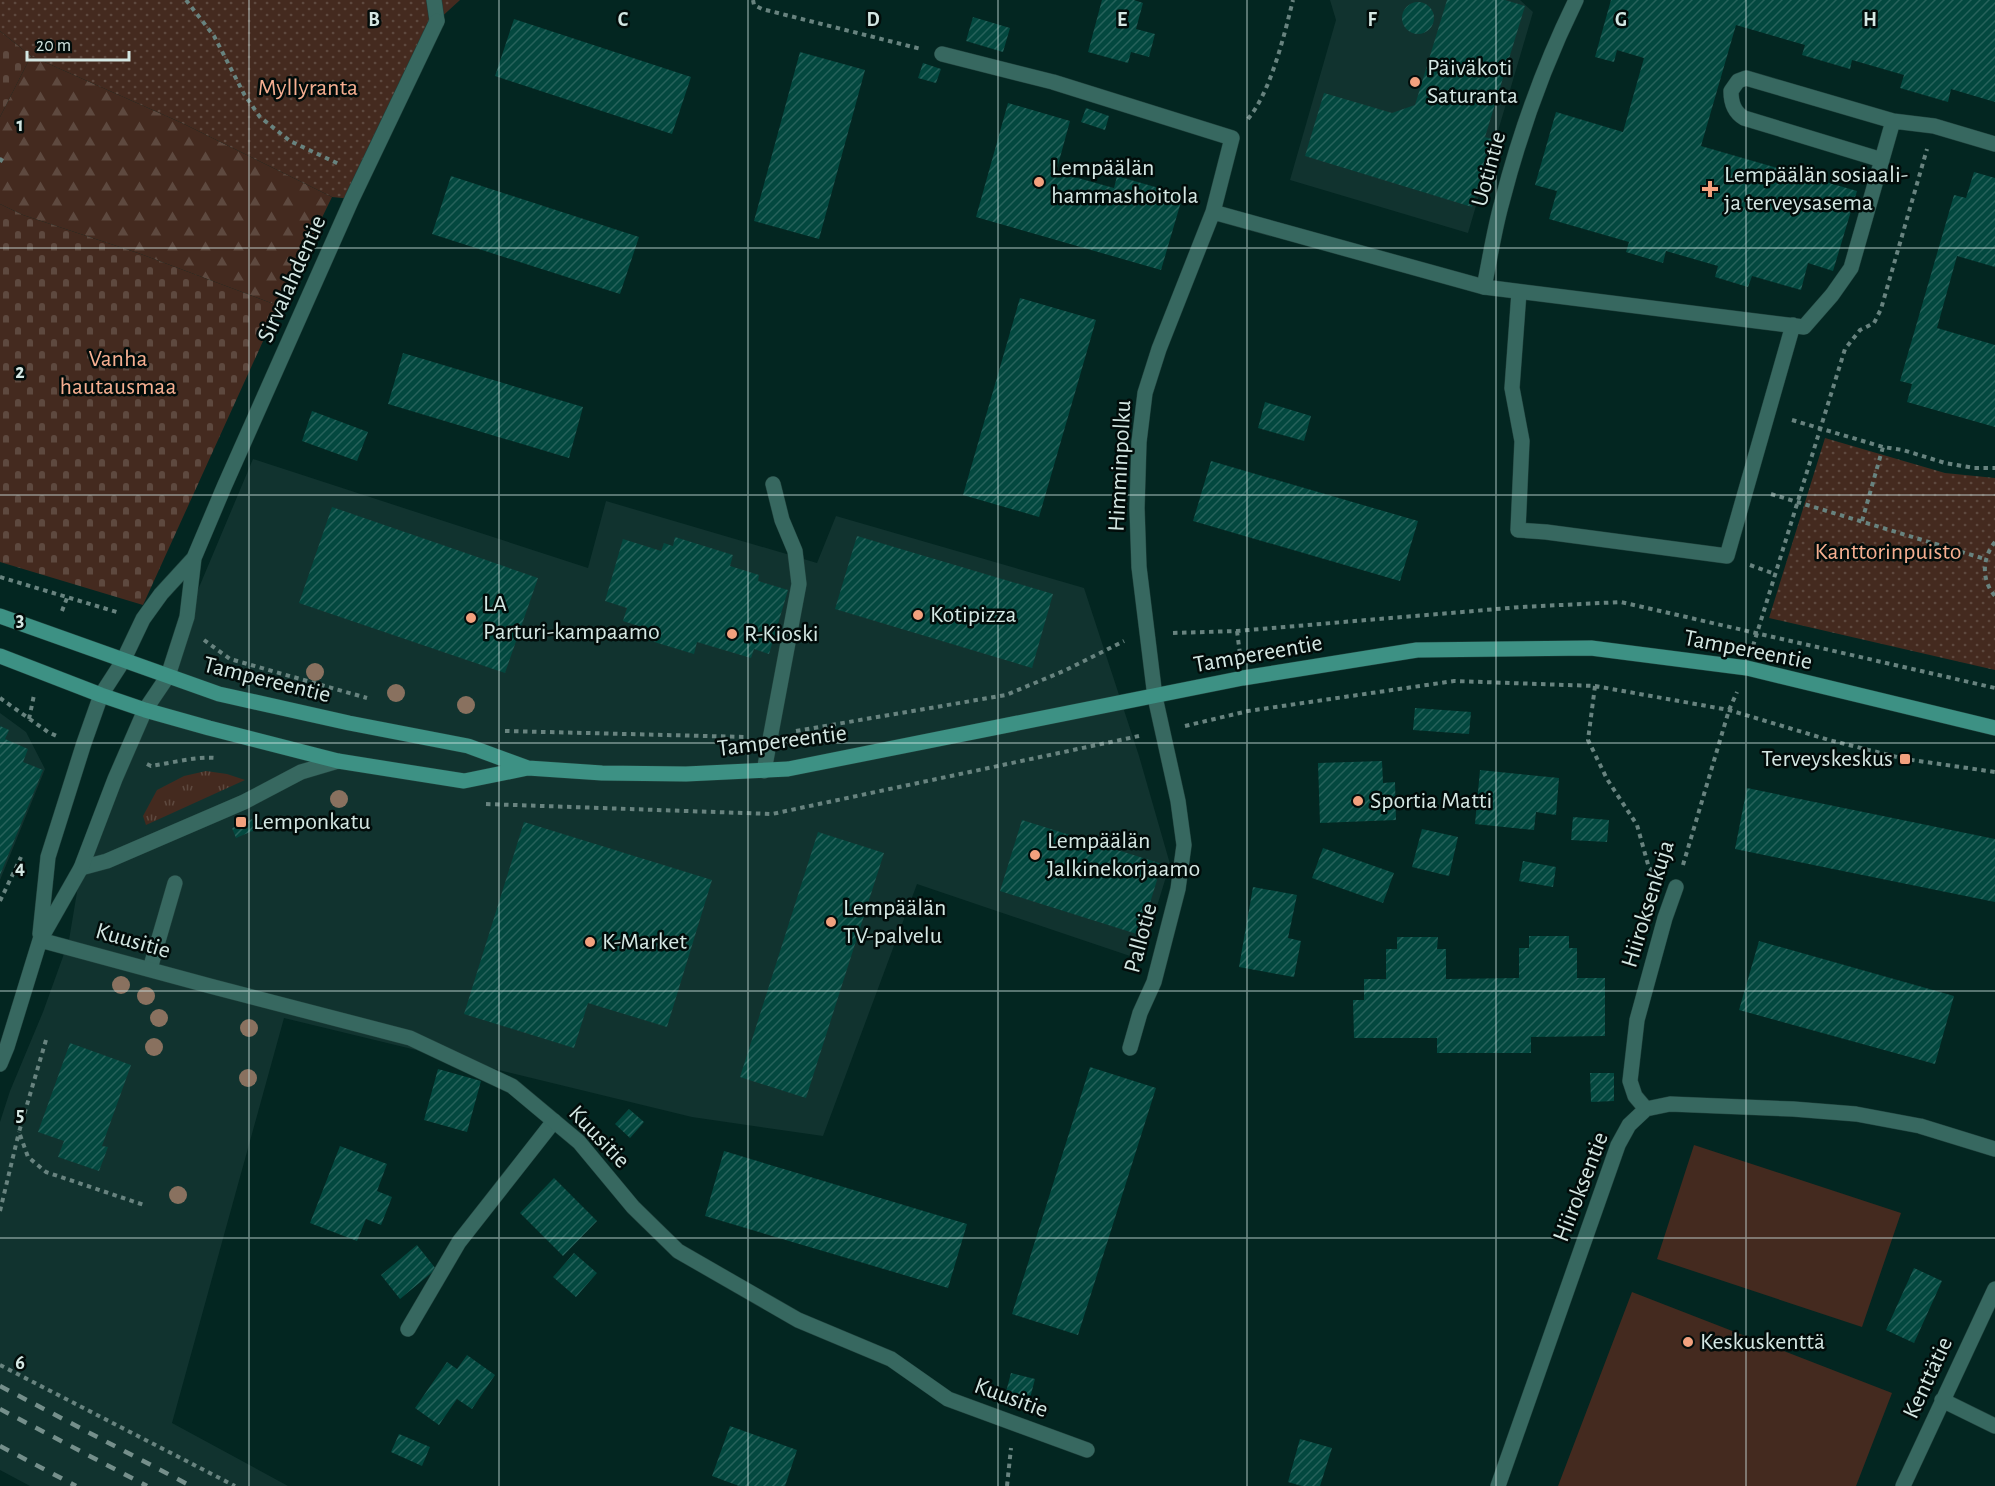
<svg xmlns="http://www.w3.org/2000/svg" width="1995" height="1486" font-family="'Alegreya Sans',sans-serif">
<defs>
<pattern id="grass-tufts" width="24" height="20" patternUnits="userSpaceOnUse" patternTransform="scale(1.5)"><rect width="24" height="20" fill="#442a1f"/><path d="M3 7l-1-3M5 7V3M7 7l1-3M15 17l-1-3M17 17v-4M19 17l1-3" fill="none" stroke="#5e493f"/></pattern>
<pattern id="forest-firs" width="22" height="20" patternUnits="userSpaceOnUse" patternTransform="scale(1.5)"><rect width="22" height="20" fill="#442a1f"/><path d="M5 1l3.5 6h-7zM16 11l3.5 6h-7z" fill="#5e493f"/></pattern>
<pattern id="cemetery-stones" width="16" height="16" patternUnits="userSpaceOnUse" patternTransform="scale(1.5)"><rect width="16" height="16" fill="#442a1f"/><path d="M2 7V4a2 2 0 0 1 4 0v3zM10 15v-3a2 2 0 0 1 4 0v3z" fill="#5e493f"/></pattern>
<pattern id="park-dots" width="8" height="8" patternUnits="userSpaceOnUse" patternTransform="scale(1.5)"><rect width="8" height="8" fill="#442a1f"/><path d="M2 2h.1M6 6h.1" fill="none" stroke="#5e493f" stroke-width="1.8" stroke-linecap="round"/></pattern>
<pattern id="building-hatch" width="6" height="6" patternUnits="userSpaceOnUse" patternTransform="scale(1.5)"><rect width="6" height="6" fill="#03483f"/><path d="M-1 1l2-2M0 6l6-6M5 7l2-2" fill="none" stroke="#27625b"/></pattern>
</defs>
<rect width="100%" height="100%" fill="#032621"/>
<path fill="#11332f" d="M1330 0H1520L1533 12 1468 233 1290 180 1336 20Z
M253 459 588 568 606 501 817 563 836 516 1084 588 1139 756 1170 864 1144 948 1130 956 917 884 823 1136 692 1117 284 1018 172 1423 288 1486H30L0 1470V1122L10 1091 43 1012 69 940 81 868Z
M0 713 26 732 45 769 0 880Z"/>
<path fill="url(#grass-tufts)" d="M206 771 227 774 245 780 146 825 143 816 157 790 184 776Z"/>
<path fill="url(#forest-firs)" d="M31 56 182 123 332 197 279 306 138 253 23 215 0 204V117Z"/>
<path fill="url(#cemetery-stones)" d="M0 31 31 56 0 117Z
M0 204 23 215 138 253 279 306 143 605 0 562Z"/>
<path fill="url(#park-dots)" d="M0 0H460L437 21 352 199 332 197 182 123 31 56 0 31Z
M1825 438 1945 473 1995 478V670L1769 618Z"/>
<path fill="#442a1f" d="M1694 1145 1901 1213 1862 1327 1657 1259Z
M1632 1292 1892 1393 1856 1486H1558Z"/>
<path fill="url(#building-hatch)" d="M1102 0H1134L1143 3 1136 29 1155 34 1149 57 1131 52 1128 63 1088 52Z
M1447 0H1505L1525 6 1485 137 1492 139 1472 207 1305 156 1324 93 1392 113 1415 105Z
M1611 0H1995V102L1951 89 1948 102 1900 88 1904 75 1852 60 1850 69 1802 55 1805 45 1736 25 1701 146 1857 191 1833 271 1808 263 1801 290 1752 276 1748 287 1715 277 1718 266 1666 251 1663 263 1626 252 1629 242 1549 219 1557 191 1535 185 1556 112 1623 132 1644 58 1617 50 1614 62 1595 57Z
M1402 18a16 16 0 1 1 32 0a16 16 0 1 1-32 0Z
M973 17 1010 28 1003 52 966 41Z
M514 19 691 77 672 134 495 76Z
M800 52 865 70 819 239 754 221Z
M923 63 941 69 936 83 918 78Z
M1008 103 1070 121 1056 172 1114 188 1117 176 1183 195 1161 270 976 217Z
M1086 108 1109 116 1105 130 1081 122Z
M1974 172 1995 178V267L1957 256 1937 328 1995 345V427L1907 402 1912 384 1900 381 1954 195 1966 198Z
M451 176 639 237 620 294 432 234Z
M1020 298 1096 320 1039 517 963 495Z
M403 353 583 407 569 458 388 404Z
M1265 402 1311 416 1304 441 1258 428Z
M312 411 368 432 357 461 302 441Z
M1211 461 1418 521 1400 581 1193 521Z
M332 507 538 578 505 673 299 603Z
M857 536 1053 594 1032 668 835 609Z
M675 537 733 555 730 566 759 575 758 581 788 590 769 654 754 649 751 658 697 642 694 654 641 638 645 628 623 621 627 608 605 601 623 539 661 551 664 543 673 546Z
M1415 708 1471 712 1469 734 1413 730Z
M0 726 9 730 5 739 28 749 23 762 43 770 0 875Z
M1382 761 1383 783 1395 782 1396 820 1320 823 1318 763Z
M1480 770 1559 778 1556 815 1536 812 1534 830 1475 824Z
M1747 788 1995 839V902L1735 849Z
M1573 817 1609 820 1607 842 1571 840Z
M252 819 257 829 236 838 232 828Z
M1022 820 1162 864 1140 935 1000 891Z
M524 822 712 880 667 1027 588 1003 574 1048 464 1014Z
M1422 829 1458 837 1449 876 1412 867Z
M818 832 884 853 806 1098 740 1077Z
M1323 848 1394 873 1383 903 1312 878Z
M1523 861 1556 867 1553 887 1519 881Z
M1253 887 1297 895 1288 938 1301 941 1294 977 1239 967Z
M1529 936H1569V948H1577V978H1605V1036L1531 1037V1053H1437V1038H1354L1353 1000H1364V979H1386V949H1397V937H1438L1437 949H1446V979L1519 978V948H1529Z
M1759 941 1954 996 1935 1064 1739 1010Z
M70 1043 131 1065 102 1146 108 1147 99 1171 58 1157 64 1141 38 1132Z
M1090 1067 1156 1088 1078 1335 1012 1314Z
M438 1069 481 1081 467 1132 424 1120Z
M1590 1073H1614V1101L1591 1102Z
M629 1109 644 1122 630 1138 615 1124Z
M340 1146 387 1164 377 1191 392 1197 381 1225 366 1219 357 1241 310 1223Z
M724 1151 967 1224 948 1288 705 1216Z
M554 1178 597 1221 563 1256 520 1213Z
M417 1245 436 1269 400 1299 381 1275Z
M574 1253 597 1273 576 1297 553 1277Z
M1914 1268 1942 1281 1914 1343 1886 1330Z
M467 1355 495 1375 472 1409 457 1399 439 1425 415 1408 447 1362 457 1369Z
M1011 1373 1035 1379 1030 1398 1006 1392Z
M730 1426 797 1450 785 1486H739L712 1476Z
M399 1434 430 1447 422 1466 391 1452Z
M1300 1439 1332 1448 1320 1486H1302L1288 1482Z"/>
<g fill="none" stroke-linecap="round" stroke-linejoin="round">
<defs>
<path id="service" d="M434 0 437 21
M1893 121 1934 126 1995 144
M1484 287 1804 327 1832 295 1851 268 1893 121 1746 78 1738 81 1731 91C1731 103 1734 112 1744 118L1882 160
M1519 292 1512 388 1522 441 1518 530 1546 532 1727 556 1793 325
M764 771 799 584 795 551 782 520 773 484
M81 868 107 861 244 802 301 772 338 761
M150 969 175 883
M408 1329 459 1242 554 1121"/>
<path id="minor" d="M942 54 1053 82 1232 138 1213 212 1159 349 1145 393 1139 442 1137 508 1139 567 1155 697 1178 801 1184 845 1178 889 1154 982 1140 1013 1130 1048
M1213 212 1484 287C1490 259 1494 230 1502 202 1520 132 1544 65 1576 0
M40 934 48 857 84 743 101 695 123 661 143 619 161 594 194 558
M40 940 210 986 410 1038 512 1086 579 1142 633 1207 678 1251 798 1320 891 1359 948 1399 1087 1450
M0 1064 7 1047 40 940 81 868 115 779 145 710 168 676 187 617 194 558 224 487 352 199 437 21
M1646 1109 1635 1096 1630 1081 1637 1020 1665 918 1676 887
M1942 1400 1995 1426
M1498 1486 1618 1145 1629 1125 1646 1109 1670 1104 1793 1109 1856 1114 1920 1126 1995 1149
M1903 1486 1995 1289"/>
<path id="secondary" d="M0 616 219 694 349 723 468 746 528 768
M0 656 101 695 145 710 209 728 338 761 464 781 528 768 602 773 686 774 788 769 1243 678 1417 650 1591 648 1747 668 1995 728"/>
</defs>
<use href="#service" stroke="#20413c" stroke-width="16"/>
<use href="#minor" stroke="#20413c" stroke-width="16"/>
<use href="#secondary" stroke="#20413c" stroke-width="16"/>
<path stroke="#68837f" stroke-width="4" stroke-dasharray="4.5 4.5" stroke-linecap="butt" d="M186 0 214 36 244 94 260 117 290 141 341 165
M753 0 754 5 762 9 921 49
M1248 119C1271 91 1284 36 1293 0
M0 162 3 157
M1792 420 1883 447 1903 450 1945 463 1974 468H1995
M1771 494 1985 559
M1862 521 1883 447
M1995 542C1982 558 1981 580 1995 596
M1750 565 1775 574
M0 577 120 613
M62 611 67 598
M1237 631 1240 654
M1173 633 1237 631 1521 607 1621 602 1995 688
M204 640 230 659 367 698
M1753 646 1845 349 1860 330 1874 323 1881 309 1927 149
M1595 686 1588 740 1607 779 1637 825 1649 868 1657 874
M0 698 48 732 59 737
M29 719 34 695
M1185 726 1248 711 1454 681 1595 686 1729 710 1829 740 1905 759 1995 772
M505 731 747 737
M796 731 1006 695 1066 670 1124 641
M147 764 151 766C172 763 196 756 216 758
M486 804 772 814 1139 736
M1683 865 1729 710 1737 692
M0 901 21 857
M46 1040 19 1132 28 1157 46 1172 144 1205
M0 1211 19 1132
M0 1365 235 1486
M1007 1486 1011 1448"/>
<use href="#service" stroke="#376860" stroke-width="15"/>
<use href="#minor" stroke="#376860" stroke-width="15"/>
<use href="#secondary" stroke="#3d9184" stroke-width="15"/>
<path stroke="#758f8b" stroke-width="4.5" stroke-dasharray="10 10" stroke-linecap="butt" d="M0 1386 191 1486
M0 1409 147 1486
M0 1446 76 1486"/>
</g>
<g fill="#89715f">
<circle cx="315" cy="672" r="9"/>
<circle cx="396" cy="693" r="9"/>
<circle cx="466" cy="705" r="9"/>
<circle cx="339" cy="799" r="9"/>
<circle cx="121" cy="985" r="9"/>
<circle cx="146" cy="996" r="9"/>
<circle cx="159" cy="1018" r="9"/>
<circle cx="249" cy="1028" r="9"/>
<circle cx="154" cy="1047" r="9"/>
<circle cx="248" cy="1078" r="9"/>
<circle cx="178" cy="1195" r="9"/>
</g>
<path fill="none" stroke="#d4e7e3" stroke-width="1.5" stroke-opacity="0.55" d="M249 0V1486M499 0V1486M748 0V1486M998 0V1486M1247 0V1486M1496 0V1486M1746 0V1486M0 248H1995M0 495H1995M0 743H1995M0 991H1995M0 1238H1995"/>
<g fill="#f2a17e" stroke="#020c0a" stroke-width="2">
<circle cx="1415" cy="82" r="6"/>
<circle cx="1039" cy="182" r="6"/>
<path d="M1707 180h6v6h6v6h-6v6h-6v-6h-6v-6h6z"/>
<circle cx="918" cy="615" r="6"/>
<circle cx="471" cy="618" r="6"/>
<circle cx="732" cy="634" r="6"/>
<rect x="1899" y="753" width="12" height="12" rx="3"/>
<circle cx="1358" cy="801" r="6"/>
<rect x="235" y="816" width="12" height="12" rx="3"/>
<circle cx="1035" cy="855" r="6"/>
<circle cx="831" cy="922" r="6"/>
<circle cx="590" cy="942" r="6"/>
<circle cx="1688" cy="1342" r="6"/>
</g>
<g text-anchor="middle" dominant-baseline="central" stroke-width="5" stroke-linejoin="round" paint-order="stroke">
<g font-size="24" fill="#d4e7e3" stroke="#020c0a" text-anchor="start">
<text x="1427" y="68">Päiväkoti<tspan x="1427" dy="28">Saturanta</tspan></text>
<text x="1051" y="168">Lempäälän<tspan x="1051" dy="28">hammashoitola</tspan></text>
<text x="1724" y="175">Lempäälän sosiaali-<tspan x="1724" dy="28">ja terveysasema</tspan></text>
<text x="483" y="604">LA<tspan x="483" dy="28">Parturi-kampaamo</tspan></text>
<text x="930" y="615">Kotipizza</text>
<text x="744" y="634">R-Kioski</text>
<text x="1893" y="759" text-anchor="end">Terveyskeskus</text>
<text x="1370" y="801">Sportia Matti</text>
<text x="253" y="822">Lemponkatu</text>
<text x="1047" y="841">Lempäälän<tspan x="1047" dy="28">Jalkinekorjaamo</tspan></text>
<text x="843" y="908">Lempäälän<tspan x="843" dy="28">TV-palvelu</tspan></text>
<text x="602" y="942">K-Market</text>
<text x="1700" y="1342">Keskuskenttä</text>
</g>
<g font-size="24" fill="#f6af91" stroke="#020c0a">
<text x="308" y="88">Myllyranta</text>
<text x="118" y="359">Vanha<tspan x="118" dy="28">hautausmaa</tspan></text>
<text x="1888" y="552">Kanttorinpuisto</text>
</g>
<g font-size="24" fill="#d4e7e3" stroke="#020c0a">
<text transform="translate(1489 169) rotate(-75)">Uotintie</text>
<text transform="translate(292 279) rotate(-66)">Sirvalahdentie</text>
<text transform="translate(1120 466) rotate(-87)">Himminpolku</text>
<text transform="translate(1748 650) rotate(11)">Tampereentie</text>
<text transform="translate(1258 654) rotate(-10)">Tampereentie</text>
<text transform="translate(267 680) rotate(14)">Tampereentie</text>
<text transform="translate(782 741) rotate(-7)">Tampereentie</text>
<text transform="translate(1648 904) rotate(-73)">Hiiroksenkuja</text>
<text transform="translate(1141 938) rotate(-75)">Pallotie</text>
<text transform="translate(133 941) rotate(16)">Kuusitie</text>
<text transform="translate(599 1137) rotate(46)">Kuusitie</text>
<text transform="translate(1581 1187) rotate(-69)">Hiiroksentie</text>
<text transform="translate(1928 1378) rotate(-65)">Kenttätie</text>
<text transform="translate(1011 1398) rotate(20)">Kuusitie</text>
</g>
</g>
<g font-size="20" text-anchor="middle" font-weight="bold" fill="#d4e7e3" stroke="#020c0a" stroke-width="5" stroke-linejoin="round" paint-order="stroke">
<text x="374" y="26">B</text>
<text x="623" y="26">C</text>
<text x="873" y="26">D</text>
<text x="1122" y="26">E</text>
<text x="1372" y="26">F</text>
<text x="1621" y="26">G</text>
<text x="1870" y="26">H</text>
<text x="20" y="131">1</text>
<text x="20" y="378">2</text>
<text x="20" y="626">3</text>
<text x="20" y="874">4</text>
<text x="20" y="1121">5</text>
<text x="20" y="1369">6</text>
</g>
<path d="M27 51v9h102v-9" fill="none" stroke="#d4e7e3" stroke-width="3"/>
<text x="36" y="51" font-size="18" fill="#d4e7e3" stroke="#020c0a" stroke-width="4.5" paint-order="stroke">20 m</text>
</svg>
